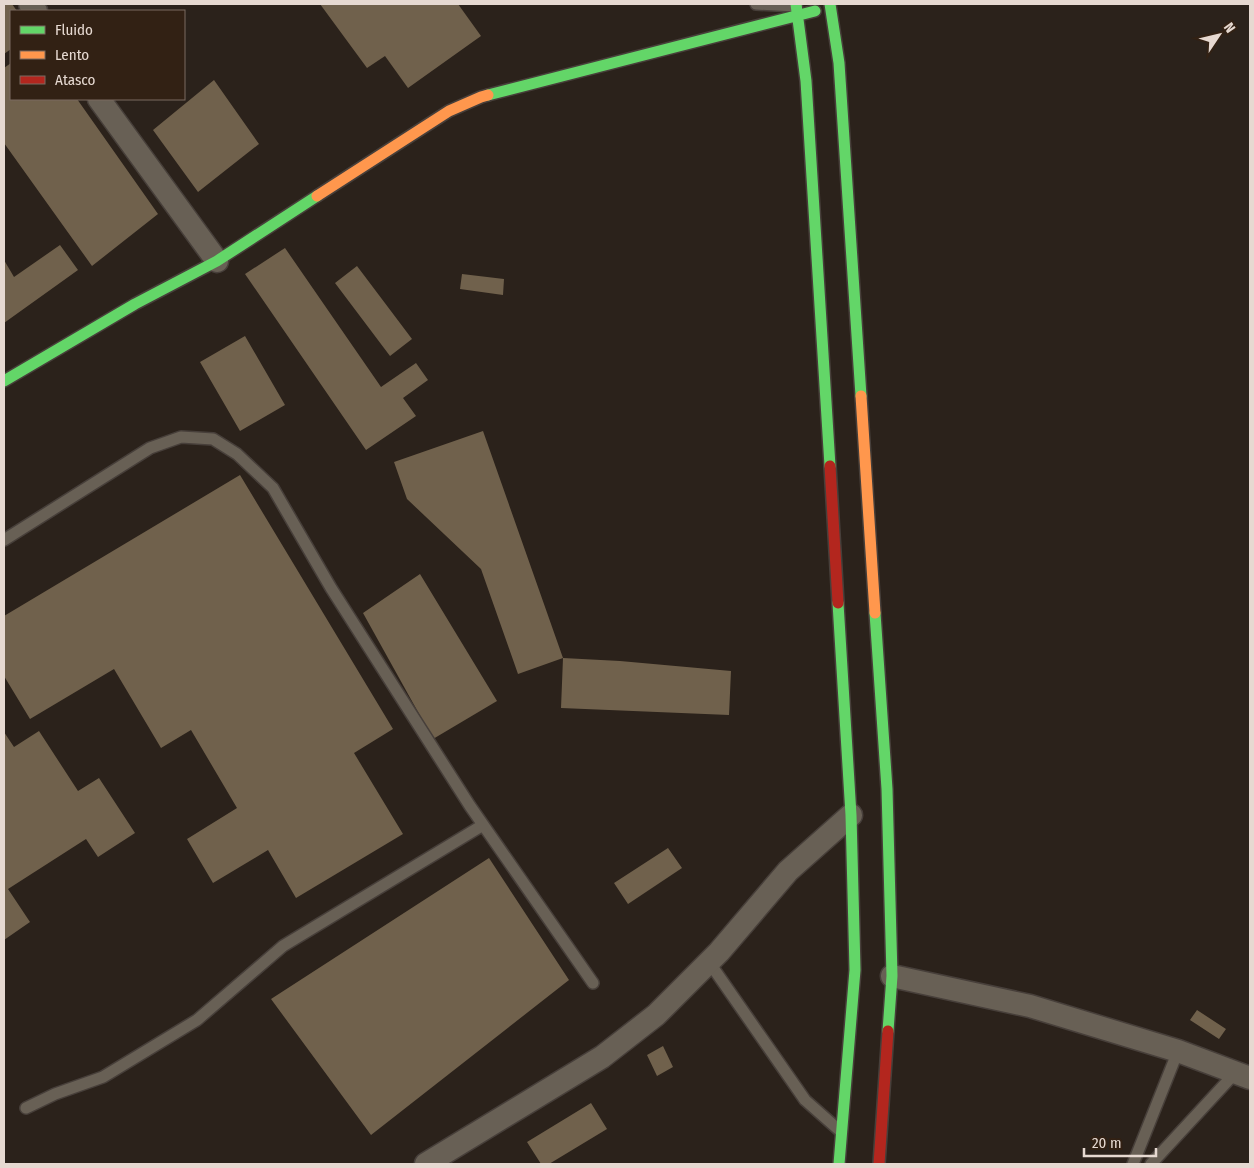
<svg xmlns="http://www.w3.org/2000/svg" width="1254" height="1168" font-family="'Fira Sans Condensed',sans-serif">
<rect width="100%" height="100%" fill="#2b221b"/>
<path fill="#70614c" d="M4 4H12L17 11H11V49L4 54Z
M320 4H458L481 36 408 88 385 56 367 68Z
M11 63V99H77L158 214 92 266 4 143V68Z
M214 80 259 144 198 192 153 130Z
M60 245 78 270 4 323V260L14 277Z
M285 248 381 387 416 363 428 380 403 398 416 416 366 450 245 274Z
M357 266 412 339 390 356 335 283Z
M462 274 504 279 503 295 460 289Z
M245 336 285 405 240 431 200 362Z
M483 431 563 658 620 661 731 671 729 715 561 708 563 658 518 674 481 569 407 499 394 462Z
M240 475 393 729 354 753 403 834 296 898 268 850 213 883 187 839 237 808 191 730 161 748 114 669 30 719 4 676V616Z
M420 574 497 701 433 739 363 613Z
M39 731 78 791 99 778 135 833 98 857 86 839 8 889 30 922 4 940V732L14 747Z
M668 848 682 868 628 904 614 883Z
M489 858 569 980 371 1135 271 999Z
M1197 1010 1226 1029 1219 1039 1190 1020Z
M663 1046 673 1067 657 1076 647 1055Z
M591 1103 607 1129 549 1164H541L527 1142Z"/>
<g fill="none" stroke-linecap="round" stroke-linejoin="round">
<defs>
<path id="lane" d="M756 4 796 6
M4 540 150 448 181 437 213 439 237 454 273 488 331 588 470 806 593 983
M709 962 805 1100 839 1130
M26 1108 55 1094 103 1077 197 1020 283 946 483 825
M1133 1164 1178 1051
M1151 1164 1236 1072"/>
<path id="street" d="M30 4 36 11
M99 99 217 261
M892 976 1030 1006 1178 1051 1250 1078
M426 1164 602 1057 656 1015 719 952 788 871 851 815"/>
<path id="fast" d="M796 4 806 81 830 466
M830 4 839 63 861 396
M488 95 815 11
M4 381 135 304 217 261 317 196
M838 603 851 815 855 970 839 1164
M875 613 887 789 892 976 888 1031"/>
<path id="slow" d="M317 196 449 111 481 97 488 95
M861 396 875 613"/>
<path id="jam" d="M830 466 838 603
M879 1164 888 1031"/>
</defs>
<use href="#lane" stroke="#473f3a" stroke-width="14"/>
<use href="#street" stroke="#473f3a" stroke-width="25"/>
<use href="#fast" stroke="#473f3a" stroke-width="14"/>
<use href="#slow" stroke="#473f3a" stroke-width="14"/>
<use href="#jam" stroke="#473f3a" stroke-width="14"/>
<use href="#lane" stroke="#686055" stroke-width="11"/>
<use href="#street" stroke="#686055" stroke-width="22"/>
<use href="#fast" stroke="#63d668" stroke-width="11"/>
<use href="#slow" stroke="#ff974d" stroke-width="11"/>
<use href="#jam" stroke="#b3261e" stroke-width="11"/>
</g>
<rect width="1254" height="1168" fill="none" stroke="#e6d9d1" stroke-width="10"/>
<rect x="10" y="10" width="175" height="90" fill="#322114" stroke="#7a6b60"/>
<rect x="20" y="26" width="25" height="8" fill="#63d668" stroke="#7a6b60"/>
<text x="55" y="35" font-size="15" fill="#e6d9d1">Fluido</text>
<rect x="20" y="51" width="25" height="8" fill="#ff974d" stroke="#7a6b60"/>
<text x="55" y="60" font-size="15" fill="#e6d9d1">Lento</text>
<rect x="20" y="76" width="25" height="8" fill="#b3261e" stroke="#7a6b60"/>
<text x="55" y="85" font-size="15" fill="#e6d9d1">Atasco</text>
<g transform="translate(1219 35) rotate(55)" stroke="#322114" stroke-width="4" paint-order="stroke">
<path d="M0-4L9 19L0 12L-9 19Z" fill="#e6d9d1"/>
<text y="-8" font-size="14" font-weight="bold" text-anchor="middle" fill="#e6d9d1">N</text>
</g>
<path d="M1084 1148v8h72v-8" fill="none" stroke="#e6d9d1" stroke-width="2.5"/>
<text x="1092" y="1148" font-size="15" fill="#e6d9d1" stroke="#322114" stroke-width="4" paint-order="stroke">20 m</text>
</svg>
